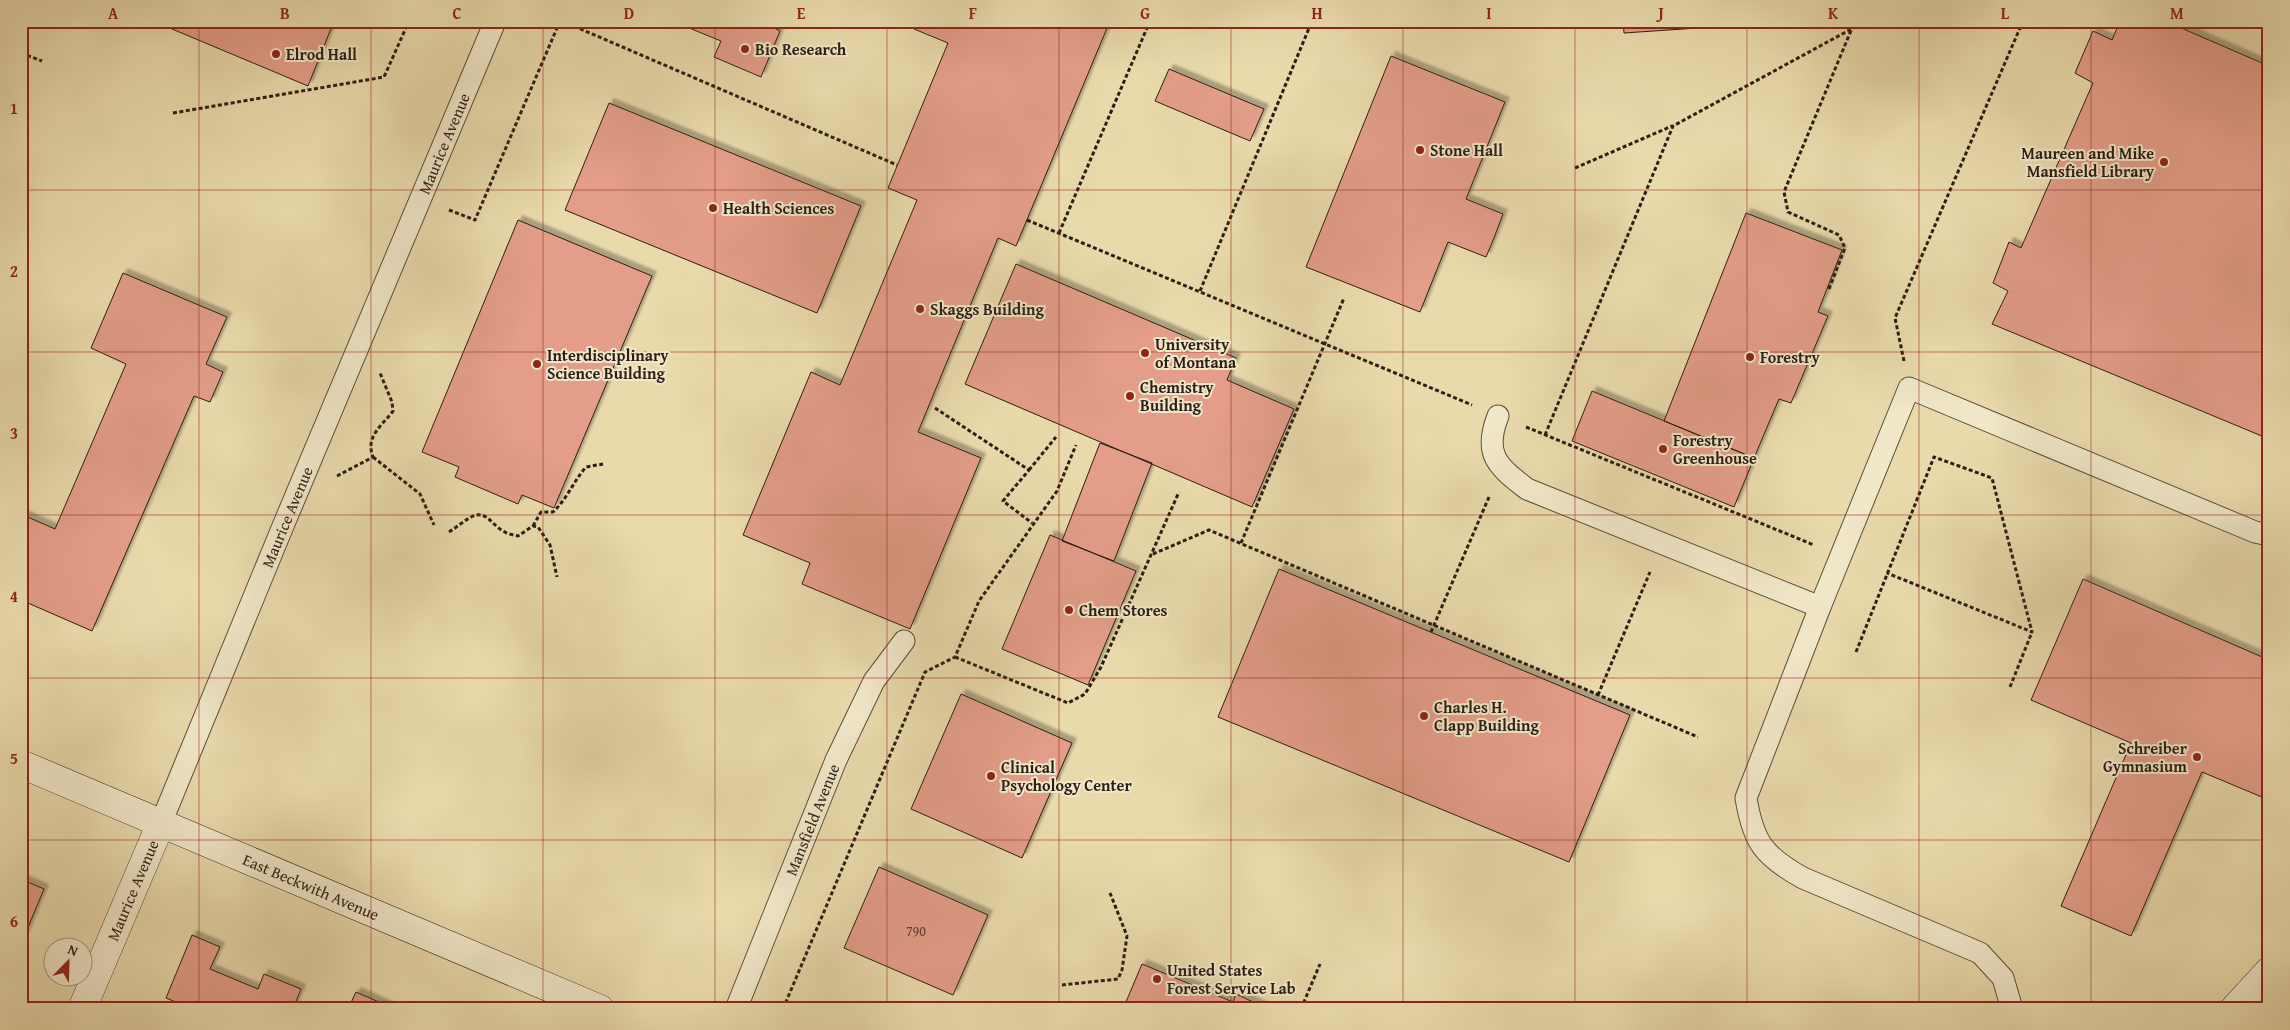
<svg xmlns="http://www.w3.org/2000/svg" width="2290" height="1030" font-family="'Gentium Book Plus',serif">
<defs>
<filter id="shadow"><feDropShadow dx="4.5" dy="-4.5" stdDeviation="1" flood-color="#0004"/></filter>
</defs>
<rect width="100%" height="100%" fill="#e9daac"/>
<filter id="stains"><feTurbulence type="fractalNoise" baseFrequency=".004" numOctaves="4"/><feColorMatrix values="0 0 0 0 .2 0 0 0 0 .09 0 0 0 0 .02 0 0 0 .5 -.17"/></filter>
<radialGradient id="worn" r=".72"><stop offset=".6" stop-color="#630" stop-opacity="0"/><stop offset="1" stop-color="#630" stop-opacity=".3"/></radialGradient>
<path fill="#e39d88" stroke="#2c1e14" filter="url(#shadow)" d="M153 21H334L308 86Z
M672 21H772L770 26 780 31 761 77 714 57 721 41Z
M917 21H1110L1016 246 998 238 918 432 981 458 910 629 802 584 810 563 743 535 811 372 840 385 917 200 888 188 948 43 914 29Z
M1623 21H1712L1713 27 1624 33Z
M2120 21H2165L2269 66V439L1992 324 2008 291 1993 283 2009 242 2021 248 2093 83 2075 73 2093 31 2112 40Z
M1391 56 1505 102 1466 199 1503 214 1494 238 1486 257 1448 242 1420 312 1306 267Z
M1169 69 1264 109 1250 141 1155 101Z
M609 103 861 206 817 313 565 210Z
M1746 213 1842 250 1818 312 1828 316 1791 403 1779 399 1754 458 1664 421Z
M518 220 652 276 554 508 522 495 518 504 455 477 459 467 422 452Z
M1016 264 1236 358 1227 380 1294 409 1252 507 965 384Z
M123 273 227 317 206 364 223 372 210 402 194 396 92 631 21 600V514L55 529 126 364 91 348Z
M1592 391 1754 458 1734 507 1572 441Z
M1100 443 1152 463 1114 561 1062 541Z
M1050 535 1136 571 1088 685 1002 649Z
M1279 569 1630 715 1569 862 1218 717Z
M2083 579 2269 660V800L2202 772 2131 936 2061 906 2131 743 2031 700Z
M961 694 1072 743 1022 858 911 809Z
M879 867 988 915 953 995 844 948Z
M21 879 44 889 24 937 21 936Z
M192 935 220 947 210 969 258 989 264 974 301 989 293 1009H193L166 998Z
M1142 964 1233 1002 1236 994 1268 1009H1123Z
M356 992 395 1009H348Z"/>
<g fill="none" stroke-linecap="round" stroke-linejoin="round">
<defs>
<g id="lane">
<path d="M1498 416C1483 454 1497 466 1527 489L1820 607 1746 798C1753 841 1763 856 1803 878L1980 953 2003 978 2012 1009"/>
<path d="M1820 607 1909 388 2255 532 2269 535"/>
<path id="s1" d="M161 823 283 526 494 24"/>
<path id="s2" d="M736 1009 836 760 874 681 904 641"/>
</g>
<g id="street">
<path id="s3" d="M82 1009 161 823"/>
</g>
<g id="secondary">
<path id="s4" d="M21 764 600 1009"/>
<path d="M2234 1009 2269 971"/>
</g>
</defs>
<use href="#lane" stroke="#5b4d3a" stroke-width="23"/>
<use href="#street" stroke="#5b4d3a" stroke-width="29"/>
<use href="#secondary" stroke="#2c1e14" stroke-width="29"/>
<path stroke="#2c1e14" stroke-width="3" stroke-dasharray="4 2.5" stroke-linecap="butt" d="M562 21 897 165
M21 53 42 61
M173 113 384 77 409 21
M1575 168 1672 126
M449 210 475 220 560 21
M1027 220 1472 405
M1059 233 1150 21
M1829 289 1845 248 1839 235 1788 212 1784 192 1855 21
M1200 291 1312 21
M1904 361 1895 318 2023 21
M935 408 1029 470 1003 501 1032 523
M1526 427 1814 545
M1545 435 1673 126 1866 21
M373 457 420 494 434 525
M1029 470 1056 437
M337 476 373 457C365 436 382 426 393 411L392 402 380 373
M533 526 541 512H553C567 499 573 482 586 467L603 464
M449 532C457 527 465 520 473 516 486 511 491 523 500 529 505 533 512 535 518 536L533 526 538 527 550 545 557 577
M1241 543 1344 298
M1153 554 1209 530 1698 737
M1431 632 1489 497
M1856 652 1934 457 1992 478 2032 632 1887 573
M955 657 1068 703 1085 694 1101 667 1179 492
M2010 687 2032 632
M1598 695 1650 572
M1062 985 1118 979 1122 970 1127 936 1110 893
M783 1009 925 672 955 657 979 601 1057 491 1076 445
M1301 1009 1320 964"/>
<use href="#lane" stroke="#f1e7c9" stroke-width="21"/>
<use href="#street" stroke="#f1e7c9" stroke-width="28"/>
<use href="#secondary" stroke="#f1e7c9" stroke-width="28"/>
</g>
<path fill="none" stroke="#8f2418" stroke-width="1" stroke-opacity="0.55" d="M199 21V1009M371 21V1009M543 21V1009M715 21V1009M887 21V1009M1059 21V1009M1231 21V1009M1403 21V1009M1575 21V1009M1747 21V1009M1919 21V1009M2091 21V1009M21 190H2269M21 352H2269M21 515H2269M21 678H2269M21 840H2269"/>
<g fill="#8f2418" stroke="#f1e7c9" stroke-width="2">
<circle cx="745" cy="49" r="5"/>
<circle cx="276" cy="54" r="5"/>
<circle cx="1420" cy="150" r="5"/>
<circle cx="2164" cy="162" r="5"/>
<circle cx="713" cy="208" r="5"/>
<circle cx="920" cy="309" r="5"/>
<circle cx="1145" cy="353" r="5"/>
<circle cx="1750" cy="357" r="5"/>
<circle cx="537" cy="364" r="5"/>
<circle cx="1130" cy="396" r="5"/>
<circle cx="1663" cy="449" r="5"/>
<circle cx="1069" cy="610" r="5"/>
<circle cx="1424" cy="716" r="5"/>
<circle cx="2197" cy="757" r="5"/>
<circle cx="991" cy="776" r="5"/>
<circle cx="1157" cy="979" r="5"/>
</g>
<g text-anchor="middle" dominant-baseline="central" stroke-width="4" stroke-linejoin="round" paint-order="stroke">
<g font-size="14" fill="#5a3e31">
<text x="916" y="931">790</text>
</g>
<g font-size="16" font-weight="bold" fill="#2c1e14" stroke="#f1e7c9" text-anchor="start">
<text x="755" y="49">Bio Research</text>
<text x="286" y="54">Elrod Hall</text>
<text x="1430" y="150">Stone Hall</text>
<text x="2154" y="153" text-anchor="end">Maureen and Mike<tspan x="2154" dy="18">Mansfield Library</tspan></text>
<text x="723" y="208">Health Sciences</text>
<text x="930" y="309">Skaggs Building</text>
<text x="1155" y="344">University<tspan x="1155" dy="18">of Montana</tspan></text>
<text x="547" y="355">Interdisciplinary<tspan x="547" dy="18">Science Building</tspan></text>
<text x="1760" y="357">Forestry</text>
<text x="1140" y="387">Chemistry<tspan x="1140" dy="18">Building</tspan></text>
<text x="1673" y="440">Forestry<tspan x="1673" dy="18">Greenhouse</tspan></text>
<text x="1079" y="610">Chem Stores</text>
<text x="1434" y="707">Charles H.<tspan x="1434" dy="18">Clapp Building</tspan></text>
<text x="2187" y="748" text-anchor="end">Schreiber<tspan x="2187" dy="18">Gymnasium</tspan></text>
<text x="1001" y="767">Clinical<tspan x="1001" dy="18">Psychology Center</tspan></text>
<text x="1167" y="970">United States<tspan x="1167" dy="18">Forest Service Lab</tspan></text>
</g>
<g font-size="16" fill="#2c1e14" stroke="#f1e7c9">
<text stroke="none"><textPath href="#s1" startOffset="736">Maurice Avenue</textPath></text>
<text stroke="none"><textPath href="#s1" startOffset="331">Maurice Avenue</textPath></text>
<text stroke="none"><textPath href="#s2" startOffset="204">Mansfield Avenue</textPath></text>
<text stroke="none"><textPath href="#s4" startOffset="315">East Beckwith Avenue</textPath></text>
<text stroke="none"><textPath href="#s3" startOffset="129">Maurice Avenue</textPath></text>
</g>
</g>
<rect width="2290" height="1030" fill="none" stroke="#e9daac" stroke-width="55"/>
<g transform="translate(68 962) rotate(23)"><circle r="24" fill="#f1e7c9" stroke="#a29781"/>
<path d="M0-4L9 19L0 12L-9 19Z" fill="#8f2418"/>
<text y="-8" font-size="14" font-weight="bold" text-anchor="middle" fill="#2c1e14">N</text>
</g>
<rect x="28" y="28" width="2234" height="974" fill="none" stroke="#8f2418" stroke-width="2"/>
<g font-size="16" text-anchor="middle" font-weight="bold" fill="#8f2418">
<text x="113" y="19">A</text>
<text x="285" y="19">B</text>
<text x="457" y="19">C</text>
<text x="629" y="19">D</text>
<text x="801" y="19">E</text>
<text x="973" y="19">F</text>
<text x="1145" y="19">G</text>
<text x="1317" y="19">H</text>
<text x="1489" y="19">I</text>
<text x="1661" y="19">J</text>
<text x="1833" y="19">K</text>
<text x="2005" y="19">L</text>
<text x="2177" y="19">M</text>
<text x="14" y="114">1</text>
<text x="14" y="277">2</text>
<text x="14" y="439">3</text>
<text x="14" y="602">4</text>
<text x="14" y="764">5</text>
<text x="14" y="927">6</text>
</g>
<rect width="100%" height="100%" filter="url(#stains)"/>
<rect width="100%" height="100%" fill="url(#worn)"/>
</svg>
